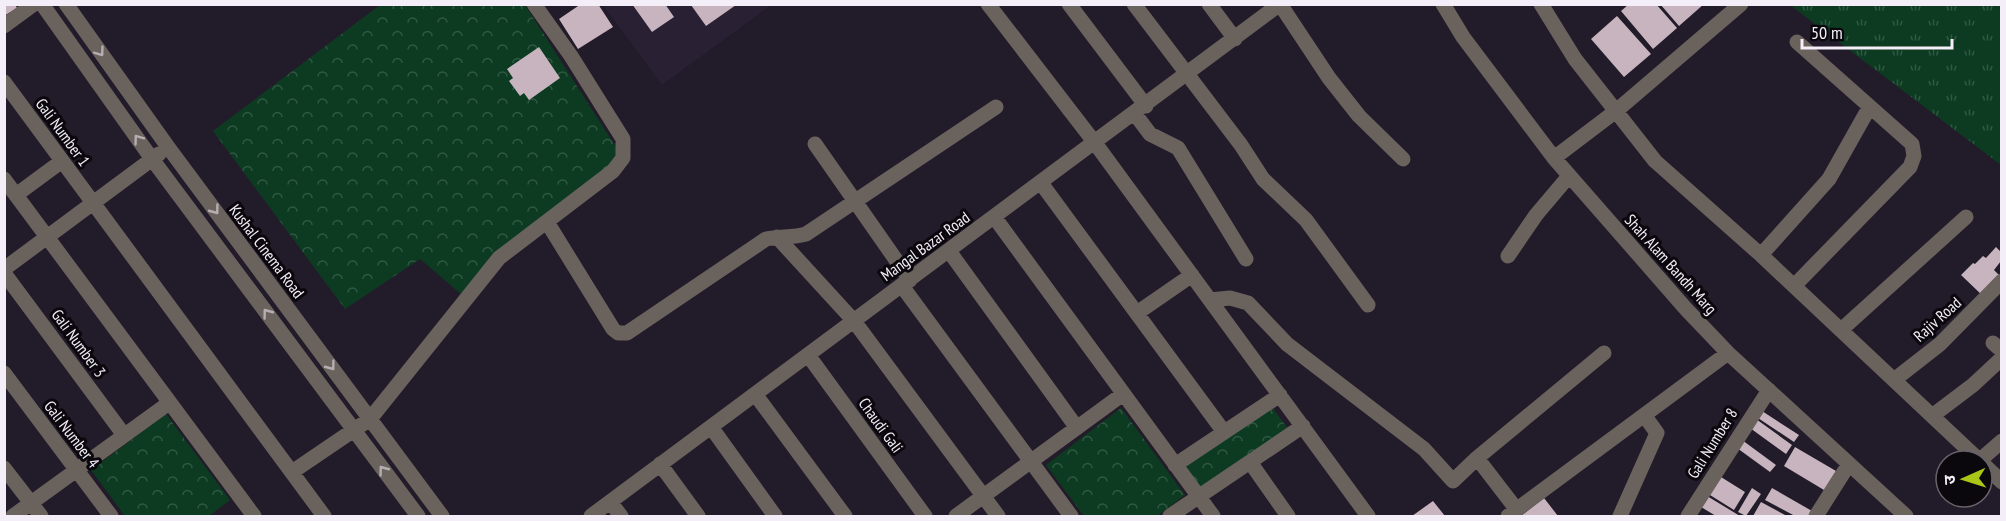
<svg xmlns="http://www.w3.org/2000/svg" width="2006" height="521" font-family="'PT Sans Narrow','Noto Sans Devanagari',sans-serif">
<defs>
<pattern id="grass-tufts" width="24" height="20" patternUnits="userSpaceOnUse" patternTransform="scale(1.5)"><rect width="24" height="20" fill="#0c3b21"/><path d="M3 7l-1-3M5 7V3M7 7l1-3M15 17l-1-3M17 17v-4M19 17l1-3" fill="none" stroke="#305842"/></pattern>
<pattern id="park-crowns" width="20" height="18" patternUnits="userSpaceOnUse" patternTransform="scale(1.5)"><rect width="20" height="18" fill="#0c3b21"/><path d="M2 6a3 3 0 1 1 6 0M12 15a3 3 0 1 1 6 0" fill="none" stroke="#305842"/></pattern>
</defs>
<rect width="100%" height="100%" fill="#221b29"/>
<path fill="#292034" d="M603 5H771L662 85Z"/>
<path fill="url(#grass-tufts)" d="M1790 5H2001V165Z"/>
<path fill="url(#park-crowns)" d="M380 5H525L623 158 461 294 420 259 345 309 213 131Z
M1121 408 1185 495 1157 516H1084L1046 465Z
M1273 408 1288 429 1201 488 1184 466Z
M166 414 230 500 209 516H125L91 470Z"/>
<path fill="#c8b4bf" d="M4 4H15L17 8 4 16Z
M581 4H598L613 27 578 49 559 19Z
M632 4H665L674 17 652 32Z
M1629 4H1656L1677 28 1653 49 1621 11Z
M1660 4H1704L1679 26Z
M691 5H736L706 26Z
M1617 16 1651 54 1624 77 1591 39Z
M539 47 560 78 529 100 524 93 520 96 509 81 513 78 507 69Z
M1996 247 2001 252V261L1994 270 2001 277 1984 297 1961 275 1973 263 1975 264 1983 256 1986 258Z
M1762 411 1799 435 1794 442 1758 418Z
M1756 419 1792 445 1786 454 1750 428Z
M1742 440 1776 465 1770 472 1737 448Z
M1795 447 1836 471 1824 490 1784 466Z
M1721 477 1745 492 1734 510 1710 495Z
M1752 488 1761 494 1746 516 1738 512Z
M1772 488 1812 511 1809 516H1795L1765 500Z
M1707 496 1740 516H1716L1701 507Z
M1544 498 1558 516H1521Z
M1433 501 1445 516H1412Z
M1761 502 1787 516H1753Z"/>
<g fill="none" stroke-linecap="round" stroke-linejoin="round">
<path stroke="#6a625d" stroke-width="15" d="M42 4 152 159 418 516
M66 4 168 147 442 516
M988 4 1095 143 1368 516
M1069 4 1146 106
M1134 4 1241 145 1263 179 1306 220 1368 305
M1209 4 1235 39
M1280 4 1329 78 1359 116 1403 159
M1443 4 1463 37 1554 158 1686 309 1728 353 1906 516
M1541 4 1575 59 1655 161 1761 255 1980 461
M4 26 34 4
M4 82 324 516
M1135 114 1150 134 1178 148 1246 259
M815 144 910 280
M1554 158 1616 111 1741 4
M4 179 254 516
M1041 183 1224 432
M16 195 62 161
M995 218 1213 516
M547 222 613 329 618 333H627L766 239C780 236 792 238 806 234L996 107
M777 237 854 321 998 516
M949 251 1077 428
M1761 255 1829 179 1869 108
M1508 256 1536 215 1569 176
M4 269 159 154
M4 273 124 435
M902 286 1071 516
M1794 286 1910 167 1914 156 1912 144 1797 42
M1210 300 1230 298 1248 303 1287 344 1424 449 1453 481 1477 458 1604 353
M1137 313 1192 275
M1841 330 1966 217
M1993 343 2002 351
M808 355 925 516
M4 373 111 516
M1894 380 1940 344 2002 281
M755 394 845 516
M1932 416 1973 385 2002 358
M711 427 775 516
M1477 458 1517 510
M1979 461 2002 441
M1250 462 1288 516
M1982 463 2002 482
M660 464 698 516
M1175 465 1280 395
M4 468 41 516
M292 472 370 419 499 258 613 171 623 158V139L571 56 534 4
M611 503 621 516
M13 516 169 403
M591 516 1280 4
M956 516 1123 394
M1170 516 1303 426
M1508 516 1728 353
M1620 516 1657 433 1644 415
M1688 516 1769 390
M1816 516 1849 464"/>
</g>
<defs><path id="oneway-chevron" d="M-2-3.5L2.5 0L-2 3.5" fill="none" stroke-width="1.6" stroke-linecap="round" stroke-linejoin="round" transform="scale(1.5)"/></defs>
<g stroke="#b5afb2">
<use href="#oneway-chevron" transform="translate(100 52) rotate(54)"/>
<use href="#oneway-chevron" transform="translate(138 139) rotate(-126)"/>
<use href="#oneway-chevron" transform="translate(215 210) rotate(53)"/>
<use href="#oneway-chevron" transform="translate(267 313) rotate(-127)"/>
<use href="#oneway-chevron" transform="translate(331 366) rotate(53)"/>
<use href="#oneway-chevron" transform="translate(383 470) rotate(-127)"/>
</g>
<g text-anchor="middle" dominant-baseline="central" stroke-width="6" stroke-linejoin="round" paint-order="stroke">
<g font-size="16" fill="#f3eef8" stroke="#0a070d">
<text transform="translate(63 132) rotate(54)">Gali Number 1</text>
<text transform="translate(925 246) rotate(-36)">Mangal Bazar Road</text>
<text transform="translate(267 251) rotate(53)">Kushal Cinema Road</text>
<text transform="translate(1671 264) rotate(48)">Shah Alam Bandh Marg</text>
<text transform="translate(1937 319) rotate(-42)">Rajiv Road</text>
<text transform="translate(79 343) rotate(54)">Gali Number 3</text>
<text transform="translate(881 425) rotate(54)">Chaudi Gali</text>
<text transform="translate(72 434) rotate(53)">Gali Number 4</text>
<text transform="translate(1712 443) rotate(-58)">Gali Number 8</text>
</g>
</g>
<rect width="2006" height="521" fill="none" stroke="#f3eef8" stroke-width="12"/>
<g transform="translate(1964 479) rotate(267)"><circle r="28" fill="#0a070d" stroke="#67636b" stroke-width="1.5"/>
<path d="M0-4.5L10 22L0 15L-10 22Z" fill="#aac717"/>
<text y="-9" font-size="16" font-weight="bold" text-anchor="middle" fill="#f3eef8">उ</text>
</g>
<path d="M1802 39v9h150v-9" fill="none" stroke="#f3eef8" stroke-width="3"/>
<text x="1811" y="39" font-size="18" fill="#f3eef8" stroke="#0a070d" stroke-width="4.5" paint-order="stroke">50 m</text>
</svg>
